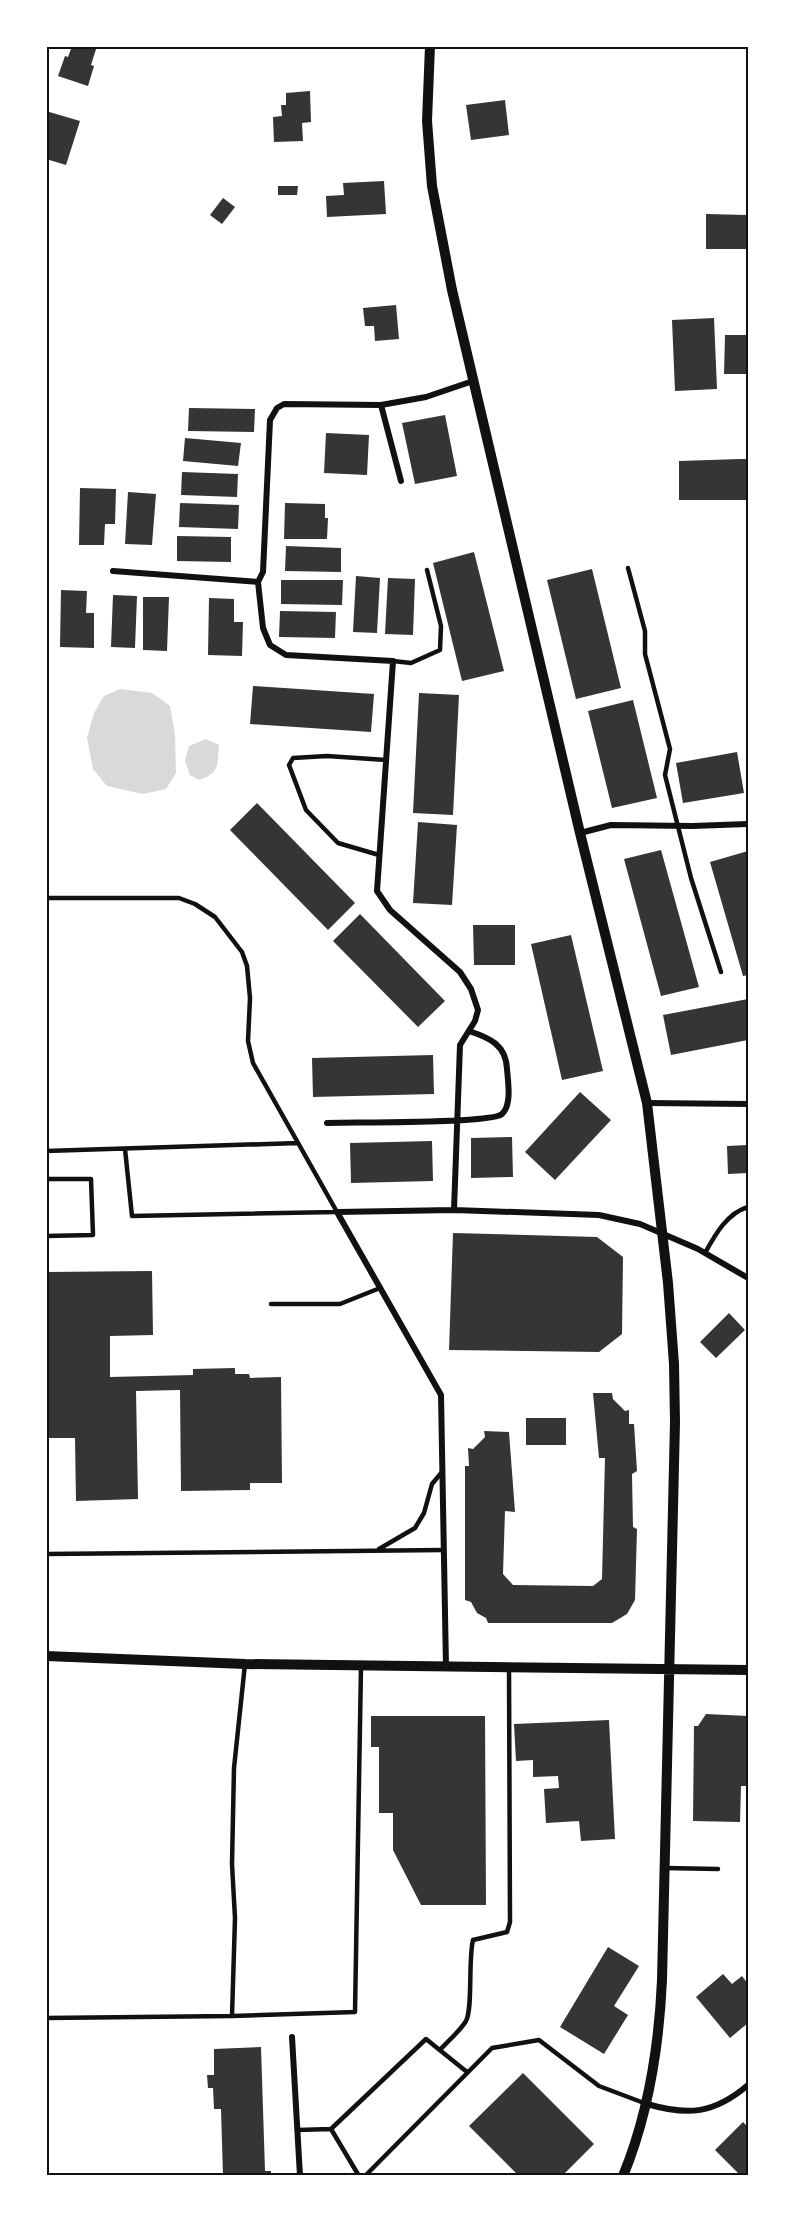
<svg xmlns="http://www.w3.org/2000/svg" width="795" height="2222" font-family="'Source Sans 3',sans-serif">
<rect width="100%" height="100%" fill="#fff"/>
<path fill="#d9d9d9" d="M120 689 152 693 170 706 175 735 176 773 166 789 143 794 107 786 93 769 87 738 94 713 104 696Z
M206 739 219 745C217 765 220 773 199 780L190 775 185 761 189 746Z"/>
<path fill="#353535" d="M72 46H97L91 65 94 66 88 86 58 76 65 56 68 57Z
M310 91 311 122 302 123 303 141 274 142 273 117 282 116 281 105H286V93Z
M505 100 509 135 471 140 466 105Z
M46 111 80 121 66 165 46 159Z
M384 181 386 214 327 217 326 196 344 195 343 183Z
M278 186H298L297 195H278Z
M223 198 235 207 222 224 210 215Z
M706 214 748 215V249H706Z
M396 305 399 339 375 341 374 326H365L363 308Z
M714 318 717 389 675 391 672 320Z
M725 335H748V374H724Z
M189 408 255 409 254 432 188 431Z
M445 415 457 476 415 484 402 423Z
M326 433 369 435 367 475 324 473Z
M185 438 241 443 238 466 183 461Z
M740 459H748V500H679V461Z
M182 472 238 474 237 497 181 495Z
M80 488 116 489 115 524H105L104 545H79Z
M128 492 156 494 152 545 125 544Z
M180 503 239 505 238 529 179 527Z
M285 503 325 504V518H328L327 539H284Z
M177 536 231 537V562L177 561Z
M286 546 341 548V572L285 571Z
M474 552 504 671 462 681 433 563Z
M592 569 621 688 576 699 547 580Z
M356 576 380 578 377 633 353 632Z
M388 578 415 579 413 635 385 634Z
M281 580H343L342 605 281 604Z
M61 590 87 591 86 613H94V648L60 647Z
M113 595 137 596 135 648 111 647Z
M143 597H169L167 651 143 650Z
M209 598 234 599V622H243L242 656 208 655Z
M280 611 336 612 335 638 279 637Z
M253 686 374 694 371 732 250 724Z
M419 693 459 695 453 815 413 813Z
M633 700 657 798 612 808 588 711Z
M737 752 744 793 683 803 676 763Z
M257 803 355 903 328 930 230 830Z
M418 822 457 825 452 905 413 903Z
M661 850 699 987 661 996 624 859Z
M748 851V975L743 976 710 862Z
M360 914 445 1001 418 1027 333 941Z
M473 925H515V965H474Z
M571 935 603 1071 562 1080 531 944Z
M748 999V1040L671 1055 663 1015Z
M433 1055 434 1094 313 1097 312 1058Z
M580 1092 611 1120 555 1180 525 1152Z
M512 1137 513 1177 471 1178V1138Z
M432 1141 433 1181 351 1183 350 1143Z
M748 1145V1173L728 1174 727 1146Z
M453 1233 597 1237 623 1257 622 1334 599 1352 449 1350Z
M152 1271 153 1335 110 1336V1377L193 1375V1369L235 1368V1374H249L250 1378 281 1377 282 1483H250V1490L181 1491 180 1390 136 1391 138 1499 76 1501 75 1438H46V1272Z
M729 1313 745 1330 716 1358 700 1342Z
M593 1393H612L613 1399 625 1411 629 1410V1424H634L637 1471 632 1474 633 1527 637 1529 635 1600 627 1614 612 1623H488L486 1618 477 1613 471 1602 465 1600V1466H469L468 1448 473 1449 485 1437 484 1431 509 1432 515 1512 505 1511 503 1574 513 1585 593 1586 602 1579 605 1458H599Z
M526 1418H566V1445H526Z
M706 1714 748 1716V1786H741L740 1822 693 1821 694 1726H698Z
M371 1716H485L486 1905H421L393 1850V1813H379V1747H371Z
M609 1720 615 1839 581 1841 579 1821 546 1823 544 1789 559 1788 558 1776 533 1777V1760L516 1761 514 1724Z
M608 1947 639 1966 614 2006 628 2015 604 2054 560 2027Z
M723 1974 732 1984 742 1976 748 1984V2023L730 2038 696 1997Z
M261 2047 265 2171H271V2176H223L221 2109H214L213 2088H208L207 2075H214V2049Z
M523 2073 594 2144 562 2176H519L469 2126Z
M743 2122 748 2127V2176H741L715 2150Z"/>
<g fill="none" stroke-linecap="round" stroke-linejoin="round">
<path stroke="#111" stroke-width="4.5" d="M628 568 645 631V654L670 749 665 775 691 878 721 972
M393 661 411 663 440 650 441 626 427 570
M379 855 338 843 306 810 289 765 293 758 327 756 386 760
M46 898H179L195 904 215 917 242 952 247 966 250 998 248 1041 253 1063 337 1212 132 1216 125 1149
M46 1151 298 1143
M46 1179H91L93 1235 46 1236
M705 1253C715 1235 727 1213 748 1207
M271 1304H340L380 1288
M379 1549 415 1528 424 1513 432 1484 442 1472
M46 1554 443 1550
M665 1868 718 1869
M232 2016 235 1918 232 1864 234 1768 245 1664
M46 2018 232 2016 355 2012 361 1667
M440 2050C448 2041 460 2031 466 2021 473 2008 468 1961 473 1940L507 1932 510 1922 509 1668
M297 2130 331 2129
M359 2176 331 2129 426 2039 467 2072
M365 2176 492 2048 539 2040 599 2086 644 2103"/>
<path stroke="#111" stroke-width="6" d="M381 405 401 481
M113 571 258 582 263 572 270 420 277 408 284 404 381 405 426 397 473 381
M258 582 263 628 270 645 286 655 393 661 377 891 390 910 460 972 471 989 478 1010 475 1021 460 1045 454 1210
M580 833 611 825 692 826 748 824
M647 1103 748 1104
M327 1123C351 1122 491 1124 502 1114 512 1105 508 1082 507 1069 506 1045 490 1038 469 1031
M446 1667 441 1395 337 1212 454 1210 599 1215 640 1224 698 1249 748 1278
M292 2037 300 2176
M647 2104C688 2116 714 2114 748 2085"/>
<path stroke="#111" stroke-width="10" d="M430 46 427 121 432 186 452 290 580 833 647 1103 668 1283 674 1364 675 1422 662 1980C659 2047 649 2113 623 2176
M46 1656 245 1664 748 1670"/>
</g>
<rect width="795" height="2222" fill="none" stroke="#ffffff" stroke-width="96"/>
<rect x="48" y="48" width="699" height="2126" fill="none" stroke="#111" stroke-width="2"/>
</svg>
